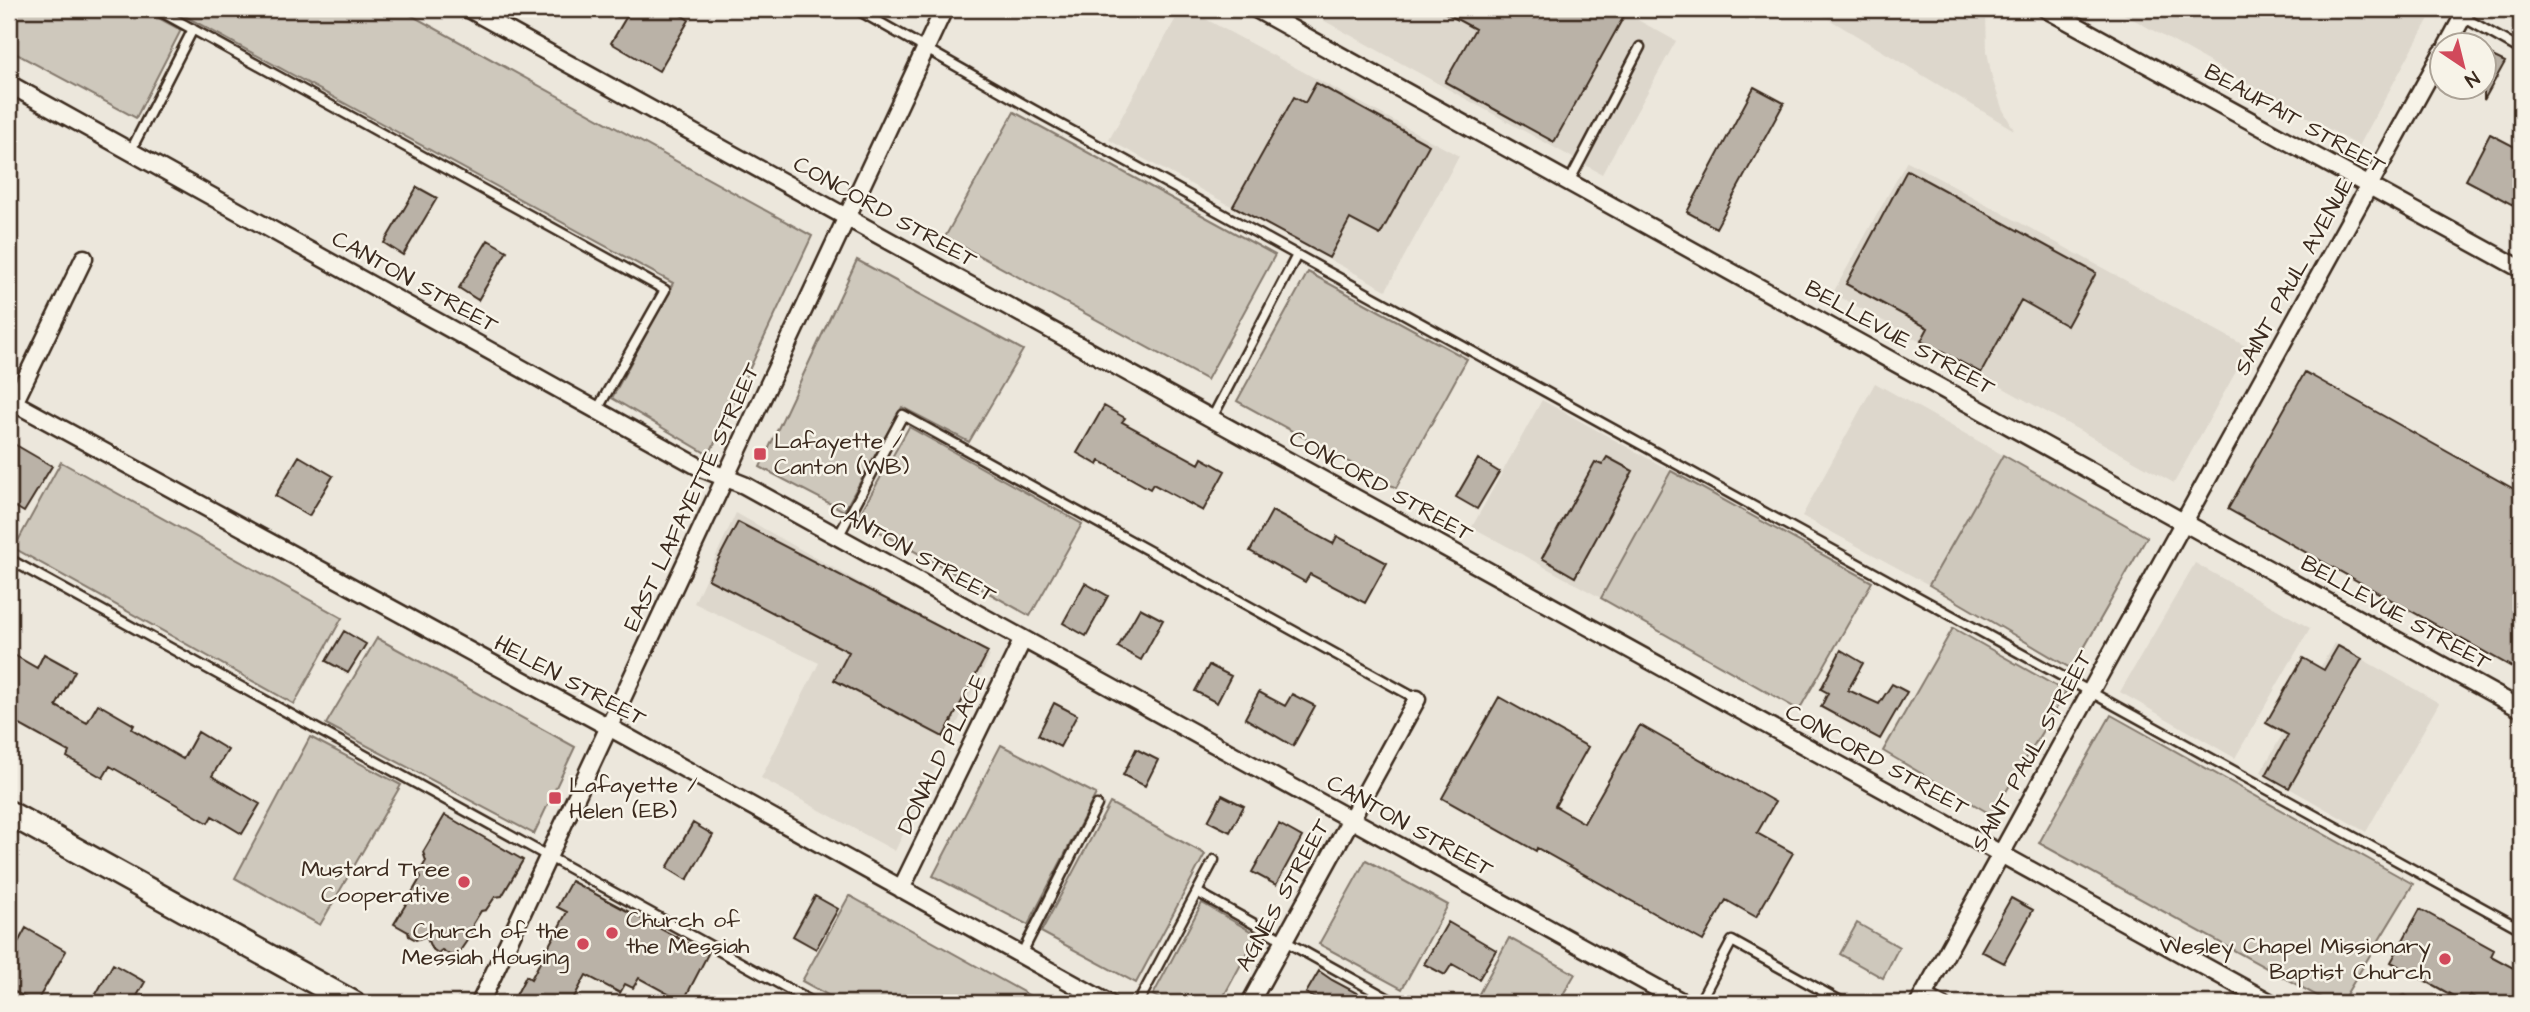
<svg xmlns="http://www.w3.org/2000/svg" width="2530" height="1012" font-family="'Architects Daughter',sans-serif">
<rect width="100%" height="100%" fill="#ece7dc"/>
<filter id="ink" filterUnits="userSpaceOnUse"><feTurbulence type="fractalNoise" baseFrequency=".0143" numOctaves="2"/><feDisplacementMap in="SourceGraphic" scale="14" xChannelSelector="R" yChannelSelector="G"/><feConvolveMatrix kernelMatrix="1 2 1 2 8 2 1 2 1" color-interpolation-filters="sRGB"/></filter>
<g filter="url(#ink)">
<path fill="#ddd7cc" d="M1181 9H1187L1459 156 1386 290 1109 140Z
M1303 9H1618L1676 41 1602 174Z
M1812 9H1977L1986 14 1987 51 1992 78 2002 108 2014 130Z
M2115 9H2429L2433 11 2359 146Z
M1907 161 2249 348 2174 483 1833 293Z
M1875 383 2003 455 1929 585 1802 516Z
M1542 400 1671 471 1601 598 1472 527Z
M736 513 990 656 895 851 761 778 819 663 694 603Z
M2195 563 2310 628 2235 758 2120 692Z
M2334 643 2439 703 2366 832 2261 772Z"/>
<path fill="#cec8bc" stroke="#84796d" stroke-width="2" d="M9 9H142L181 30 136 118 9 50Z
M172 9H400L812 236 709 455 612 398 673 283Z
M1014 112 1275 255 1207 380 945 237Z
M857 260 1023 350 969 442 902 407 844 511 760 467Z
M1308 272 1467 359 1396 488 1237 401Z
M909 427 1082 524 1030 616 857 519Z
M2003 455 2147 537 2072 669 1929 585Z
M61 462 342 618 294 704 14 548Z
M1671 471 1872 582 1799 710 1601 598Z
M1953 628 2066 692 1992 815 1883 751Z
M377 638 575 747 534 834 326 724Z
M2111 715 2413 884 2341 1003H2330L2039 843Z
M310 737 401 785 320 925 235 878Z
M1001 745 1096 794 1028 925 933 876Z
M1110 803 1205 854 1136 983 1041 932Z
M1366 860 1448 905 1402 989 1319 944Z
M849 896H850L1043 1003H842L802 981Z
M1202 903 1257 935 1220 1003H1167L1153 995Z
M1857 923 1899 947 1883 978 1840 954Z
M1509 938 1575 974 1558 1003H1474Z"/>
<path fill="#bab2a7" stroke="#3b2a1e" stroke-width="2" d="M631 9H676V12L689 20 659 71 611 43Z
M1438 9H1628L1554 142 1445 82 1475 29Z
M2484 52 2505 62 2484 100Z
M1316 83 1429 145 1380 235 1350 219 1329 258 1233 206 1294 97 1305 103Z
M1754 87 1784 103 1716 228 1687 212Z
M2490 134 2521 150V189L2513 205 2466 180Z
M1907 170 2096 273 2067 326 2021 300 1981 373 1921 341 1928 328 1846 284Z
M417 187 437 198 403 255 384 243Z
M488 240 507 251 478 300 459 288Z
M2305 372 2521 493V672L2228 509Z
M1104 406 1125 418 1122 422 1199 464 1202 458 1225 471 1203 511 1153 484 1150 489 1100 461 1098 465 1077 453Z
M9 441 52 466 24 512 9 503Z
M299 456 333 476 309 516 275 496Z
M1607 457 1633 471 1575 577 1542 558 1595 462 1602 465Z
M1478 459 1499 472 1477 509 1456 497Z
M1272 511 1333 544 1337 536 1387 563 1365 603 1310 574 1305 582 1250 551Z
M738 522 988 652 943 737 834 680 849 652 708 579Z
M1085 583 1108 596 1086 636 1063 623Z
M1140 608 1163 620 1141 660 1118 647Z
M344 631 366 644 348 673 326 661Z
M2338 646 2362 659 2289 788 2266 775 2288 735 2266 723 2303 658 2324 670Z
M1841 650 1863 663 1848 690 1879 704 1892 684 1907 692 1880 739 1821 707 1828 693 1821 689Z
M9 652 37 668 44 654 75 671 56 706 87 723 98 704 134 725 132 729 183 759 198 732 228 750 212 776 260 804 242 834 212 816 208 823 110 766 103 778 67 757 69 752 9 719Z
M1209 665 1231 676 1217 703 1195 691Z
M1259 692 1285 706 1292 694 1315 706 1293 746 1245 718Z
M1499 697 1588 747 1555 806 1584 823 1640 725 1775 802 1757 833 1793 853 1756 917 1726 900 1703 941 1537 848 1536 851 1442 798Z
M1054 703 1077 715 1060 747 1038 735Z
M1136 749 1158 760 1145 786 1123 775Z
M1222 795 1244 806 1230 832 1208 821Z
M445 815 523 860 502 896 495 897 486 910 481 911 473 924V932L455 958 442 950 438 953 431 948 426 936 416 940 409 936 408 932 394 924 406 904V898L410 896 421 877 419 873 426 861 423 852Z
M693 823 713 835 687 880 667 868Z
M1279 824 1302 837 1276 885 1252 872Z
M571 881 708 954 683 1002 639 978 633 988 625 984 620 993 586 975 571 1003H512L526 976 531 979 567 912 557 907Z
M815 896 838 909 816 949 793 936Z
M2011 898 2033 910 2004 963 1981 951Z
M2420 909 2494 950 2491 956 2521 972V1003H2484L2470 995 2466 1003 2391 962Z
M1448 922 1496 950 1479 979 1452 964 1445 975 1424 964Z
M26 928 66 951 36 1003 9 989V959Z
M113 964 145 982 133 1003H91Z
M1319 971 1332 980 1375 1003H1324L1306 993Z"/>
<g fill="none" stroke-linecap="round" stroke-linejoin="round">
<defs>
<path id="service" d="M156 9 665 290 597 410
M856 9 1032 109 2521 929
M2449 9 2521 50
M130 152 193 29
M1569 182 1640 47
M1212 418 1297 255
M838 537 903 415 1417 699
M9 559 814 1003
M1197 892 1396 1003
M1021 955 1097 805
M1925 993 1945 1003
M1138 1003 1214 860
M1699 1003 1732 941 1844 1003
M2403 1003 2404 1001 2407 1003"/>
<path id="minor" d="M469 9 2271 1003
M1256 9 2521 709
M2046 9 2521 269
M2447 46 2467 9
M9 84 701 468 744 485 1684 1003
M9 400 627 737 1108 1003
M14 403 84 258
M901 889 1023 639
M480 1003 944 9
M1250 1003 1417 699
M1919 1003 2442 53"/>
<path id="secondary" d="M9 813 353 1003"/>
</defs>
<use href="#service" stroke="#3b2a1e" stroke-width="13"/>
<use href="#minor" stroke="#3b2a1e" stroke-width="21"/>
<use href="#secondary" stroke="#3b2a1e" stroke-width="28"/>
<use href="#service" stroke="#f7f3e8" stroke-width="8"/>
<use href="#minor" stroke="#f7f3e8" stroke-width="16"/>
<use href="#secondary" stroke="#f7f3e8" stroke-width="23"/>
</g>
</g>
<g fill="#d1495b" stroke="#f7f3e8" stroke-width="2.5">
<rect x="753" y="447" width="14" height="14" rx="3.5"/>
<rect x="548" y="791" width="14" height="14" rx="3.5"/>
<circle cx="464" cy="882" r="7"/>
<circle cx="612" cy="933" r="7"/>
<circle cx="583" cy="944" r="7"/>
<circle cx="2445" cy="959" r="7"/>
</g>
<g text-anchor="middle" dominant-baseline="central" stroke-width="5" stroke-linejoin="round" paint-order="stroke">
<g font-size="23" fill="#3b2a1e" stroke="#f7f3e8">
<text transform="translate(2295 119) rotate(29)">BEAUFAIT STREET</text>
<text transform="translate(885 212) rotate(29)">CONCORD STREET</text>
<text transform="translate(2294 276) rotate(-61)">SAINT PAUL AVENUE</text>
<text transform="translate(415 282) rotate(29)">CANTON STREET</text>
<text transform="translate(1900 338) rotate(29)">BELLEVUE STREET</text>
<text transform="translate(1381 486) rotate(29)">CONCORD STREET</text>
<text transform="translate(692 497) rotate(-65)">EAST LAFAYETTE STREET</text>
<text transform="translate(913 552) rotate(29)">CANTON STREET</text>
<text transform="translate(2396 613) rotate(29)">BELLEVUE STREET</text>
<text transform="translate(570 681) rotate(28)">HELEN STREET</text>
<text transform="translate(2032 751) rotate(-61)">SAINT PAUL STREET</text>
<text transform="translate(942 754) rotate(-64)">DONALD PLACE</text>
<text transform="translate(1877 760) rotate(29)">CONCORD STREET</text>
<text transform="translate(1410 826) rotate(29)">CANTON STREET</text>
<text transform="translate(1283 895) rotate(-61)">AGNES STREET</text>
</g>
<g font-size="23" fill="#3b2a1e" stroke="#f7f3e8" text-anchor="start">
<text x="774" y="441">Lafayette /<tspan x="774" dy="26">Canton (WB)</tspan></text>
<text x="569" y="785">Lafayette /<tspan x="569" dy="26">Helen (EB)</tspan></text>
<text x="450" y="869" text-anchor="end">Mustard Tree<tspan x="450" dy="26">Cooperative</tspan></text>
<text x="626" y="920">Church of<tspan x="626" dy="26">the Messiah</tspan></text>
<text x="569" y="931" text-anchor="end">Church of the<tspan x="569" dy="26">Messiah Housing</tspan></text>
<text x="2431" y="946" text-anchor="end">Wesley Chapel Missionary<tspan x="2431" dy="26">Baptist Church</tspan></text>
</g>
</g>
<rect width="2530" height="1012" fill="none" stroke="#f7f3e8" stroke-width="35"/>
<rect x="18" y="18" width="2495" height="977" fill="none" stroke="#3b2a1e" stroke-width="2.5" filter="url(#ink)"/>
<g transform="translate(2463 66) rotate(145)"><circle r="33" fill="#f7f3e8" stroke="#aca397" stroke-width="2"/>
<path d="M0-5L12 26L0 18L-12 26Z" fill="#d1495b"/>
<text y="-10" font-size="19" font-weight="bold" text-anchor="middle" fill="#3b2a1e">N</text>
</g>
</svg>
